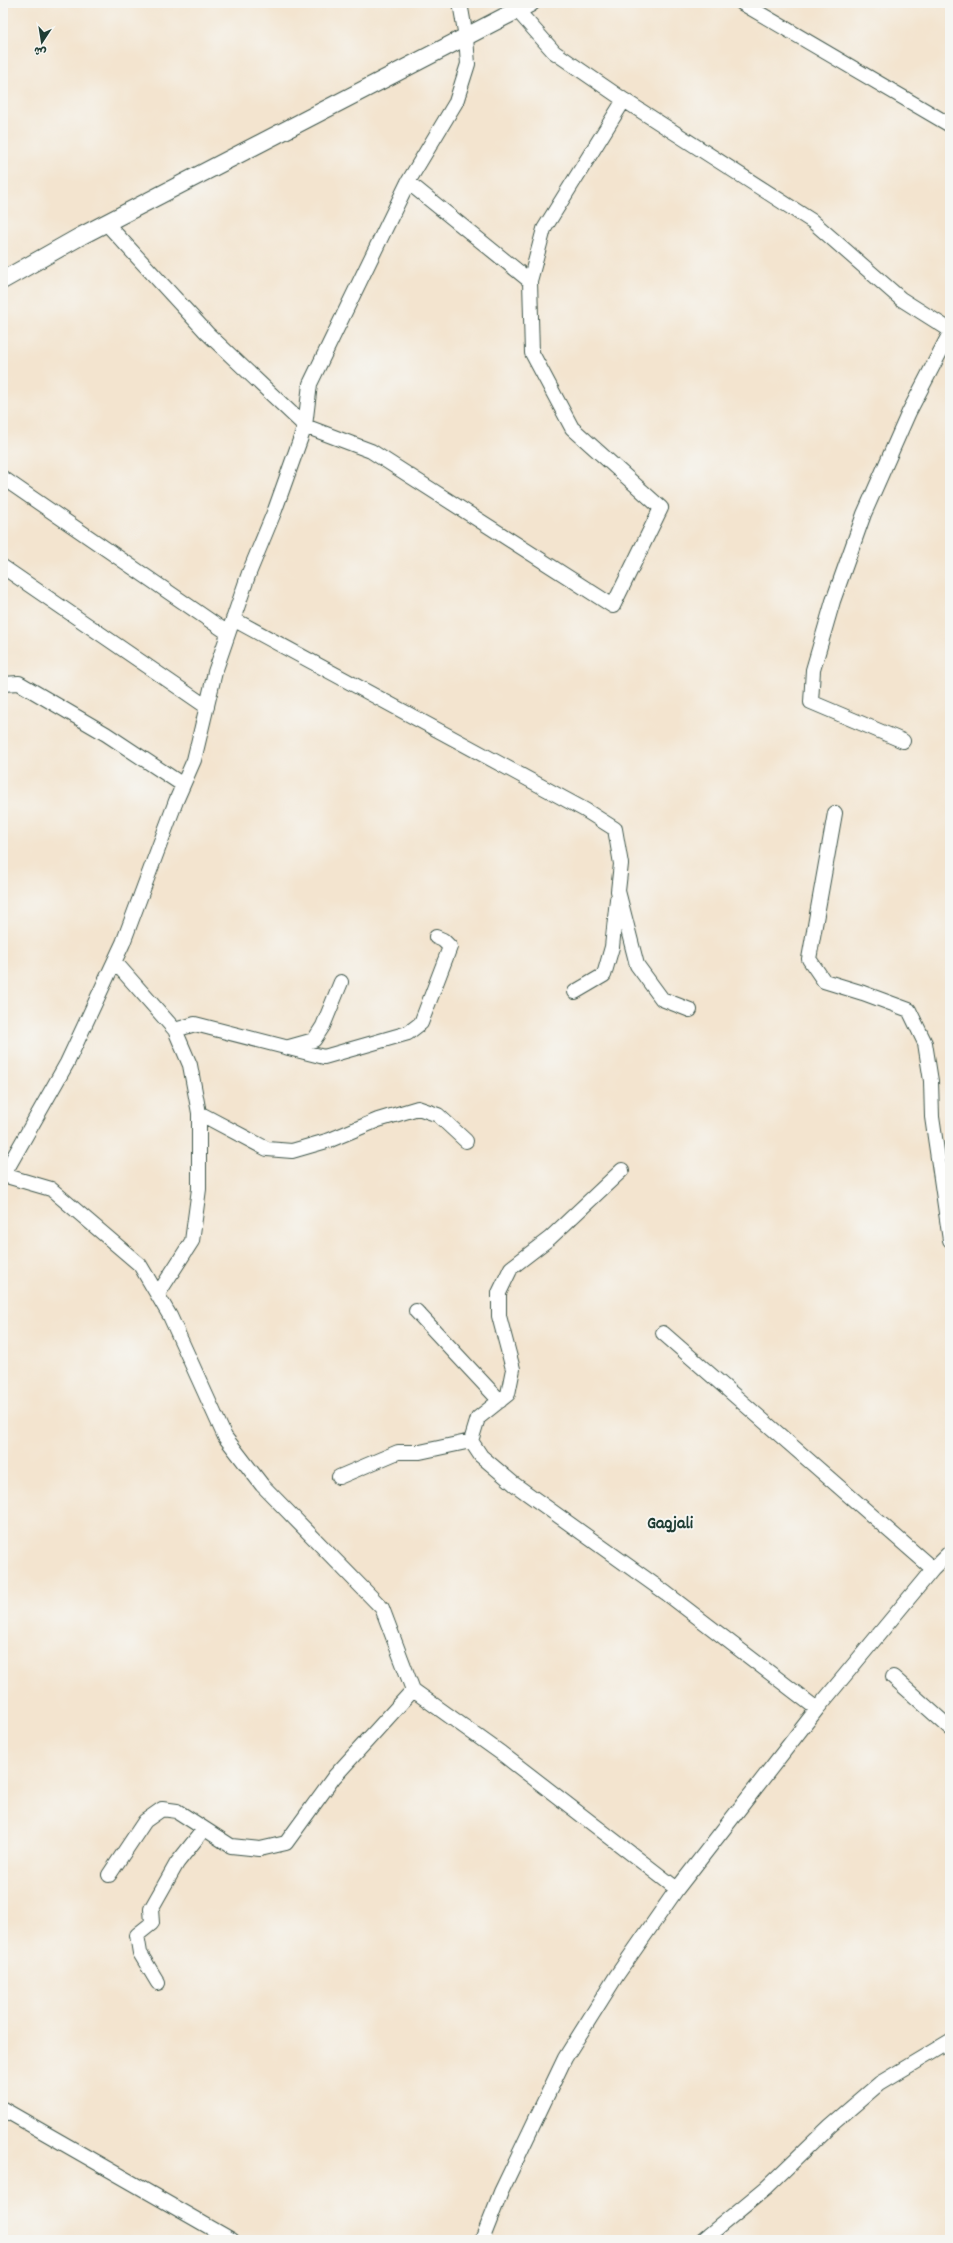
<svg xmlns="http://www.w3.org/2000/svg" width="953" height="2243" font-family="Dekko,'Playpen Sans Arabic',sans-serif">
<rect width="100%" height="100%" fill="#f6f6f2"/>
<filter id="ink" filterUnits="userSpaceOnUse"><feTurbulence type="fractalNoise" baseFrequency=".025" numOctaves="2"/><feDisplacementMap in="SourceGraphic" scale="8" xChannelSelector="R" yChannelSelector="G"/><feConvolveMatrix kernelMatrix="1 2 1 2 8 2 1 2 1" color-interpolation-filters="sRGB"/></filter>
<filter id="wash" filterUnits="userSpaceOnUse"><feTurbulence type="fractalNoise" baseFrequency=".012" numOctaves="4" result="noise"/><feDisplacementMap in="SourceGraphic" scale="16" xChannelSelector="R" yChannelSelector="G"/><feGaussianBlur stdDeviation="0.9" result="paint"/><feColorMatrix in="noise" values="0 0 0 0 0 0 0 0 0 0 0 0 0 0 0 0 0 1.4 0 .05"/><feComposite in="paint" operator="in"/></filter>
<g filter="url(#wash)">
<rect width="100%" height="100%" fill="#f3e4cf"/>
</g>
<g filter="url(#ink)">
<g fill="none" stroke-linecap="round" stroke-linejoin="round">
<defs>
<path id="minor" d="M742 3 950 125
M517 10 554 52 624 100 812 221 901 299 950 330
M408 182 530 281
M106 223 207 333 305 426 371 451 613 606 661 508 572 428 532 353 530 281 544 229 624 100
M3 478 228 633
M3 567 207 707
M233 619 585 810 615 829 621 864 618 891 637 965 662 999 690 1010
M3 684 19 683 106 734 183 785
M903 741 811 702 813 670 833 601 864 514 909 412 950 333
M835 813 809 959 824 981 863 993 909 1010 925 1043 931 1081 932 1117 950 1240
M115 962 175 1030 190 1065 199 1113V1189L192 1241 158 1294
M575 992 604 975 612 947 617 899
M175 1030 195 1024 324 1057 408 1033 421 1023 450 947 443 940 436 937
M289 1047 314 1040 323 1026 341 982
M199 1113 267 1149 292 1151 330 1140 378 1120 418 1108 438 1115 466 1141
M622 1170 550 1238 511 1268 499 1293V1316L513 1369 508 1394 478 1418 471 1441 481 1456 514 1484 666 1593 817 1709
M3 1175 51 1189 140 1265 170 1316 225 1437 262 1485 382 1608 413 1690 501 1753 677 1889
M3 1176 67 1063 123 943 176 801 194 760 215 672 249 573 275 510 305 426 310 384 408 182 456 102 468 64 466 37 460 3
M416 1311 500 1401
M663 1333 933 1569
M339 1477 398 1452H420L471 1441
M893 1677 950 1728
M109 1875 145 1821 162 1809 177 1811 231 1846 260 1849 286 1843 334 1777 413 1690
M158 1983 140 1953 137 1935 152 1923 151 1909 177 1863 204 1829
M3 2109 232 2240
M482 2240 501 2192 565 2058 617 1975 677 1889 817 1709 933 1569 950 1552
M703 2240 766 2188 830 2126 880 2083 950 2041"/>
<path id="tertiary" d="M3 280 81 236 531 3"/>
</defs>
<use href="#minor" stroke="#3f564b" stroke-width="16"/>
<use href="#tertiary" stroke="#3f564b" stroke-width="19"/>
<use href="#minor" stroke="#fff" stroke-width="14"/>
<use href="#tertiary" stroke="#fff" stroke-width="17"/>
</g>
</g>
<g text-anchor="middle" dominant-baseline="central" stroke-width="4" stroke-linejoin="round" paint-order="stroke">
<g font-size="18" font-weight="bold" fill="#1f3d34" stroke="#f6f6f2">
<text x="670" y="1524">Gagjali</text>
</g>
</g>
<rect width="953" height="2243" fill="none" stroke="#f6f6f2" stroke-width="16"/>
<g transform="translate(42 42) rotate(192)" stroke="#f6f6f2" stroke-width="3" paint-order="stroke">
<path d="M0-3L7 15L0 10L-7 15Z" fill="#1f3d34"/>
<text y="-6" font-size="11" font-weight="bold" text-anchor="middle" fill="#1f3d34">ش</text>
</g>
</svg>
